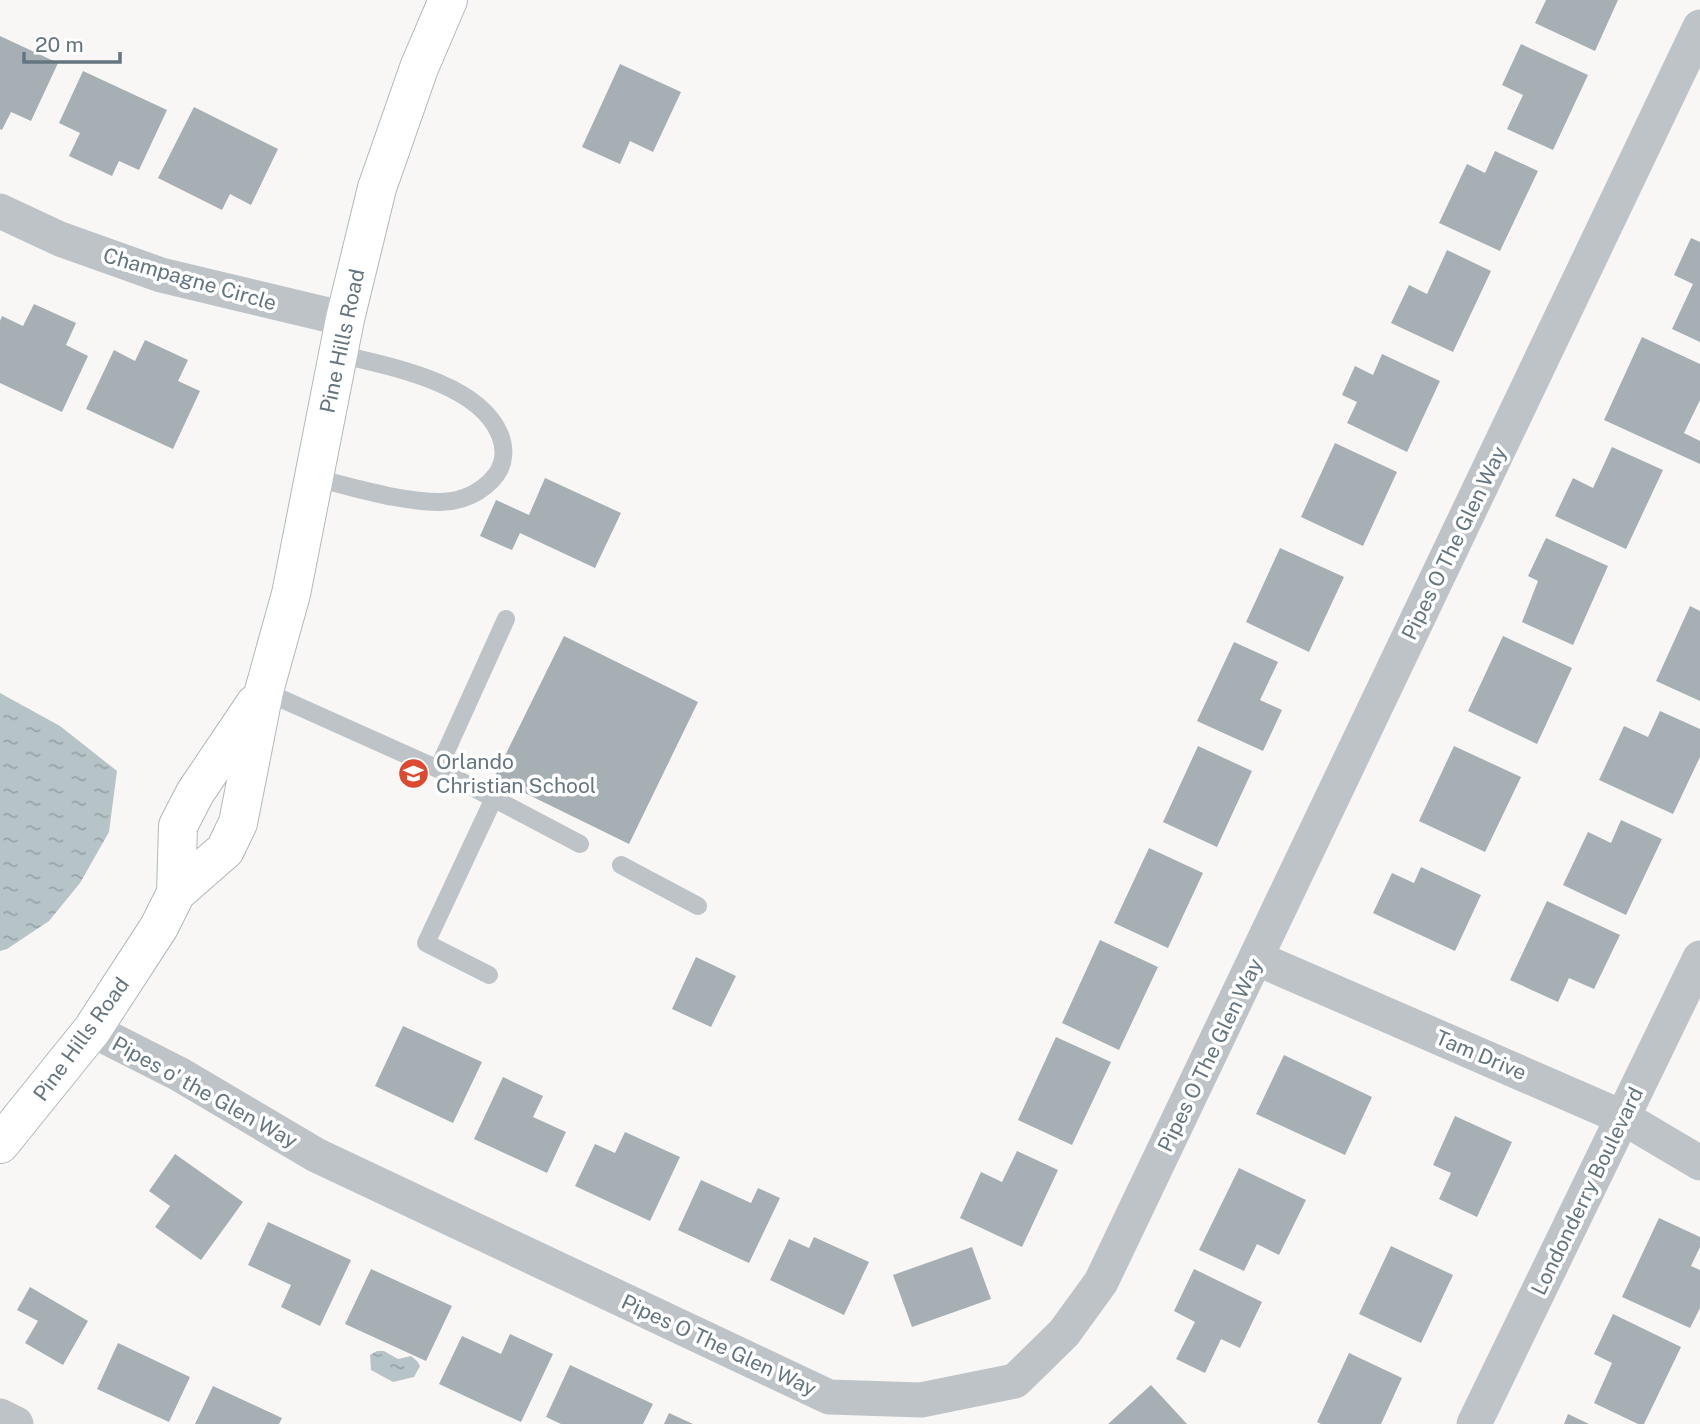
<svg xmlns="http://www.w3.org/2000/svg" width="1700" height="1424" font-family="'Public Sans',sans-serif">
<defs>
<pattern id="water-ripples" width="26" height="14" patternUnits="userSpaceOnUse" patternTransform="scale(1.75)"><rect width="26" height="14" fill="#b6c4c7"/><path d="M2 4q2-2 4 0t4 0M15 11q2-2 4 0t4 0" fill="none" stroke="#98a4a7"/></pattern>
</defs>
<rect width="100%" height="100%" fill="#f8f7f5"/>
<path fill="url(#water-ripples)" d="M0 693 60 726 117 771 109 832 80 883 49 921 7 949 0 951Z
M377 1351H384L398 1359 411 1356 417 1361 420 1366 414 1377 393 1382 371 1370 370 1355Z"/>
<path fill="#a6afb4" d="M1546 0H1618L1595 51 1535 23Z
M0 36 58 63 31 121 11 112 2 130 0 129Z
M1521 44 1588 75 1553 150 1507 129 1523 95 1502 85Z
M620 64 681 92 653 152 630 141 620 164 582 147Z
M83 71 167 110 139 170 119 161 112 176 69 156 80 133 59 123Z
M194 107 278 149 251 205 230 194 222 210 158 178Z
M1495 151 1538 171 1500 251 1439 223 1467 164 1485 173Z
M1691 238 1700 242V342L1672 329 1693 284 1674 275Z
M1447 250 1491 271 1453 352 1391 323 1409 285 1427 294Z
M34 304 76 323 66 345 88 356 62 412 0 383V321L2 316 23 326Z
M1642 337 1700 364V400L1684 433 1700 441V464L1604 420Z
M145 340 188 360 178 381 200 391 173 449 86 409 114 350 135 361Z
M1382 354 1440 381 1407 452 1347 423 1357 402 1342 395 1355 366 1373 375Z
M1335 443 1397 472 1363 546 1301 517Z
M1612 447 1663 470 1626 549 1555 516 1573 478 1593 488Z
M545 478 621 513 595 568 520 533 512 550 480 536 496 500 529 515Z
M1546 538 1608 566 1573 645 1522 622 1538 581 1528 576Z
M1280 548 1344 577 1309 652 1246 622Z
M1690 606 1700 611V701L1656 681Z
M564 636 698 702 629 844 494 778Z
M1503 636 1572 668 1537 744 1468 711Z
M1234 642 1278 662 1260 700 1282 710 1263 751 1197 721Z
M1660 711 1700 729V757L1673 814 1599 780 1624 726 1648 737Z
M1198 746 1252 771 1217 847 1163 822Z
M1454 746 1521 777 1485 852 1419 821Z
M1621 820 1662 839 1626 915 1563 885 1588 832 1611 843Z
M1149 848 1203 873 1168 948 1114 923Z
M1421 867 1481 895 1455 951 1373 913 1392 873 1414 883Z
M1547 901 1620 935 1594 989 1569 978 1558 1002 1510 980Z
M1100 940 1158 967 1119 1050 1062 1023Z
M696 957 736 976 711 1027 672 1009Z
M403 1026 482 1062 453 1123 375 1086Z
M1056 1037 1111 1062 1072 1145 1018 1120Z
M1284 1055 1372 1097 1345 1155 1256 1114Z
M503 1077 543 1096 533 1117 566 1132 547 1173 474 1139Z
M1455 1116 1512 1142 1477 1217 1439 1199 1451 1173 1433 1165Z
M625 1132 680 1157 650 1221 575 1186 595 1144 615 1153Z
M1017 1151 1058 1170 1022 1247 960 1218 981 1172 1002 1182Z
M175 1154 243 1202 201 1260 155 1227 170 1206 149 1191Z
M1239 1168 1306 1200 1279 1255 1257 1244 1244 1271 1199 1250Z
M701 1180 751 1203 758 1188 780 1198 749 1263 678 1230Z
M1659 1218 1700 1237V1247L1691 1266 1700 1270V1308L1690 1328 1622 1297Z
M268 1222 351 1260 320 1326 281 1307 291 1285 248 1265Z
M814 1237 869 1262 844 1315 770 1280 789 1239 809 1248Z
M1391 1246 1453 1275 1421 1343 1359 1314Z
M972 1247 991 1299 912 1327 893 1275Z
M371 1269 452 1306 426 1361 345 1324Z
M1194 1269 1262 1302 1240 1348 1221 1339 1205 1373 1176 1359 1195 1322 1174 1311Z
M30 1287 88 1321 63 1365 25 1343 38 1321 17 1310Z
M1613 1314 1681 1347 1644 1424H1638L1594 1403 1612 1363 1594 1354Z
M510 1334 553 1354 521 1422 439 1384 462 1336 501 1354Z
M118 1343 190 1377 169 1422 97 1389Z
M1349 1353 1402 1378 1381 1424H1321L1317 1422Z
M570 1365 653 1404 643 1424H561L546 1417Z
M1151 1385 1187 1424H1108Z
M213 1386 282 1418 279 1424H195Z
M669 1413 693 1424H664Z
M1568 1414 1589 1424H1564Z"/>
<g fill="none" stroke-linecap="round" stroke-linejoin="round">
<defs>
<path id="secondary" d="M176 893 178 826 195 793 255 704
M0 1144 92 1030 159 927 176 893 225 850 238 823 264 691 291 594 345 319 377 188 419 68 448 0"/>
</defs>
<use href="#secondary" stroke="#b1b7bb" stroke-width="40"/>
<path stroke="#bec3c7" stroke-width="18" d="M314 478C355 487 399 502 440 502 462 502 483 492 496 475 505 463 505 448 500 435 479 382 387 366 338 354
M264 691 438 769 506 619
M438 769 580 844
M621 865 698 906
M489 975 426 943 494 798"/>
<path stroke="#bec3c7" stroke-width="35" d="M0 211 60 239 161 275 345 319
M1256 958 1624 1118 1700 1163
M92 1030 179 1074 316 1155 829 1397 921 1400 1015 1381 1064 1333 1101 1282 1700 27
M0 1416 16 1424
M1474 1424 1700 958"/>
<use href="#secondary" stroke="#fff" stroke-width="38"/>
</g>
<defs>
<symbol id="school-disc" viewBox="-11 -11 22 22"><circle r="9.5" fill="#dd4a2f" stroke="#fff"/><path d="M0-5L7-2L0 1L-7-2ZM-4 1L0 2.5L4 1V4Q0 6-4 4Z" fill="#fff"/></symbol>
</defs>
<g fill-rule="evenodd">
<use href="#school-disc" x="396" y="756" width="35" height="35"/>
</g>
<g text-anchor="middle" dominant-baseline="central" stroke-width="7" stroke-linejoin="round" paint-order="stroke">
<g font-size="21" fill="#64757f" stroke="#fff">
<text transform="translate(190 279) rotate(16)">Champagne Circle</text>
<text transform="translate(342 341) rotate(-78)">Pine Hills Road</text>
<text transform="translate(1454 543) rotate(-64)">Pipes O The Glen Way</text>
<text transform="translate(81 1039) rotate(-54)">Pine Hills Road</text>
<text transform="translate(1210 1055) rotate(-64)">Pipes O The Glen Way</text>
<text transform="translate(1481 1055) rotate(23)">Tam Drive</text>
<text transform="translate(205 1092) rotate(29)">Pipes o' the Glen Way</text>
<text transform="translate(1587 1191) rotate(-64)">Londonderry Boulevard</text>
<text transform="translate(719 1345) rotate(25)">Pipes O The Glen Way</text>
</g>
<g font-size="21" fill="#64757f" stroke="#fff" text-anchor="start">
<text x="436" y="761">Orlando<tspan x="436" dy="24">Christian School</tspan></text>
</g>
</g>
<path d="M24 52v10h96v-10" fill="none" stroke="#64757f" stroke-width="3.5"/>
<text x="35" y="52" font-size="21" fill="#64757f" stroke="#ffffff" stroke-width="5" paint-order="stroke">20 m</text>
</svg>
